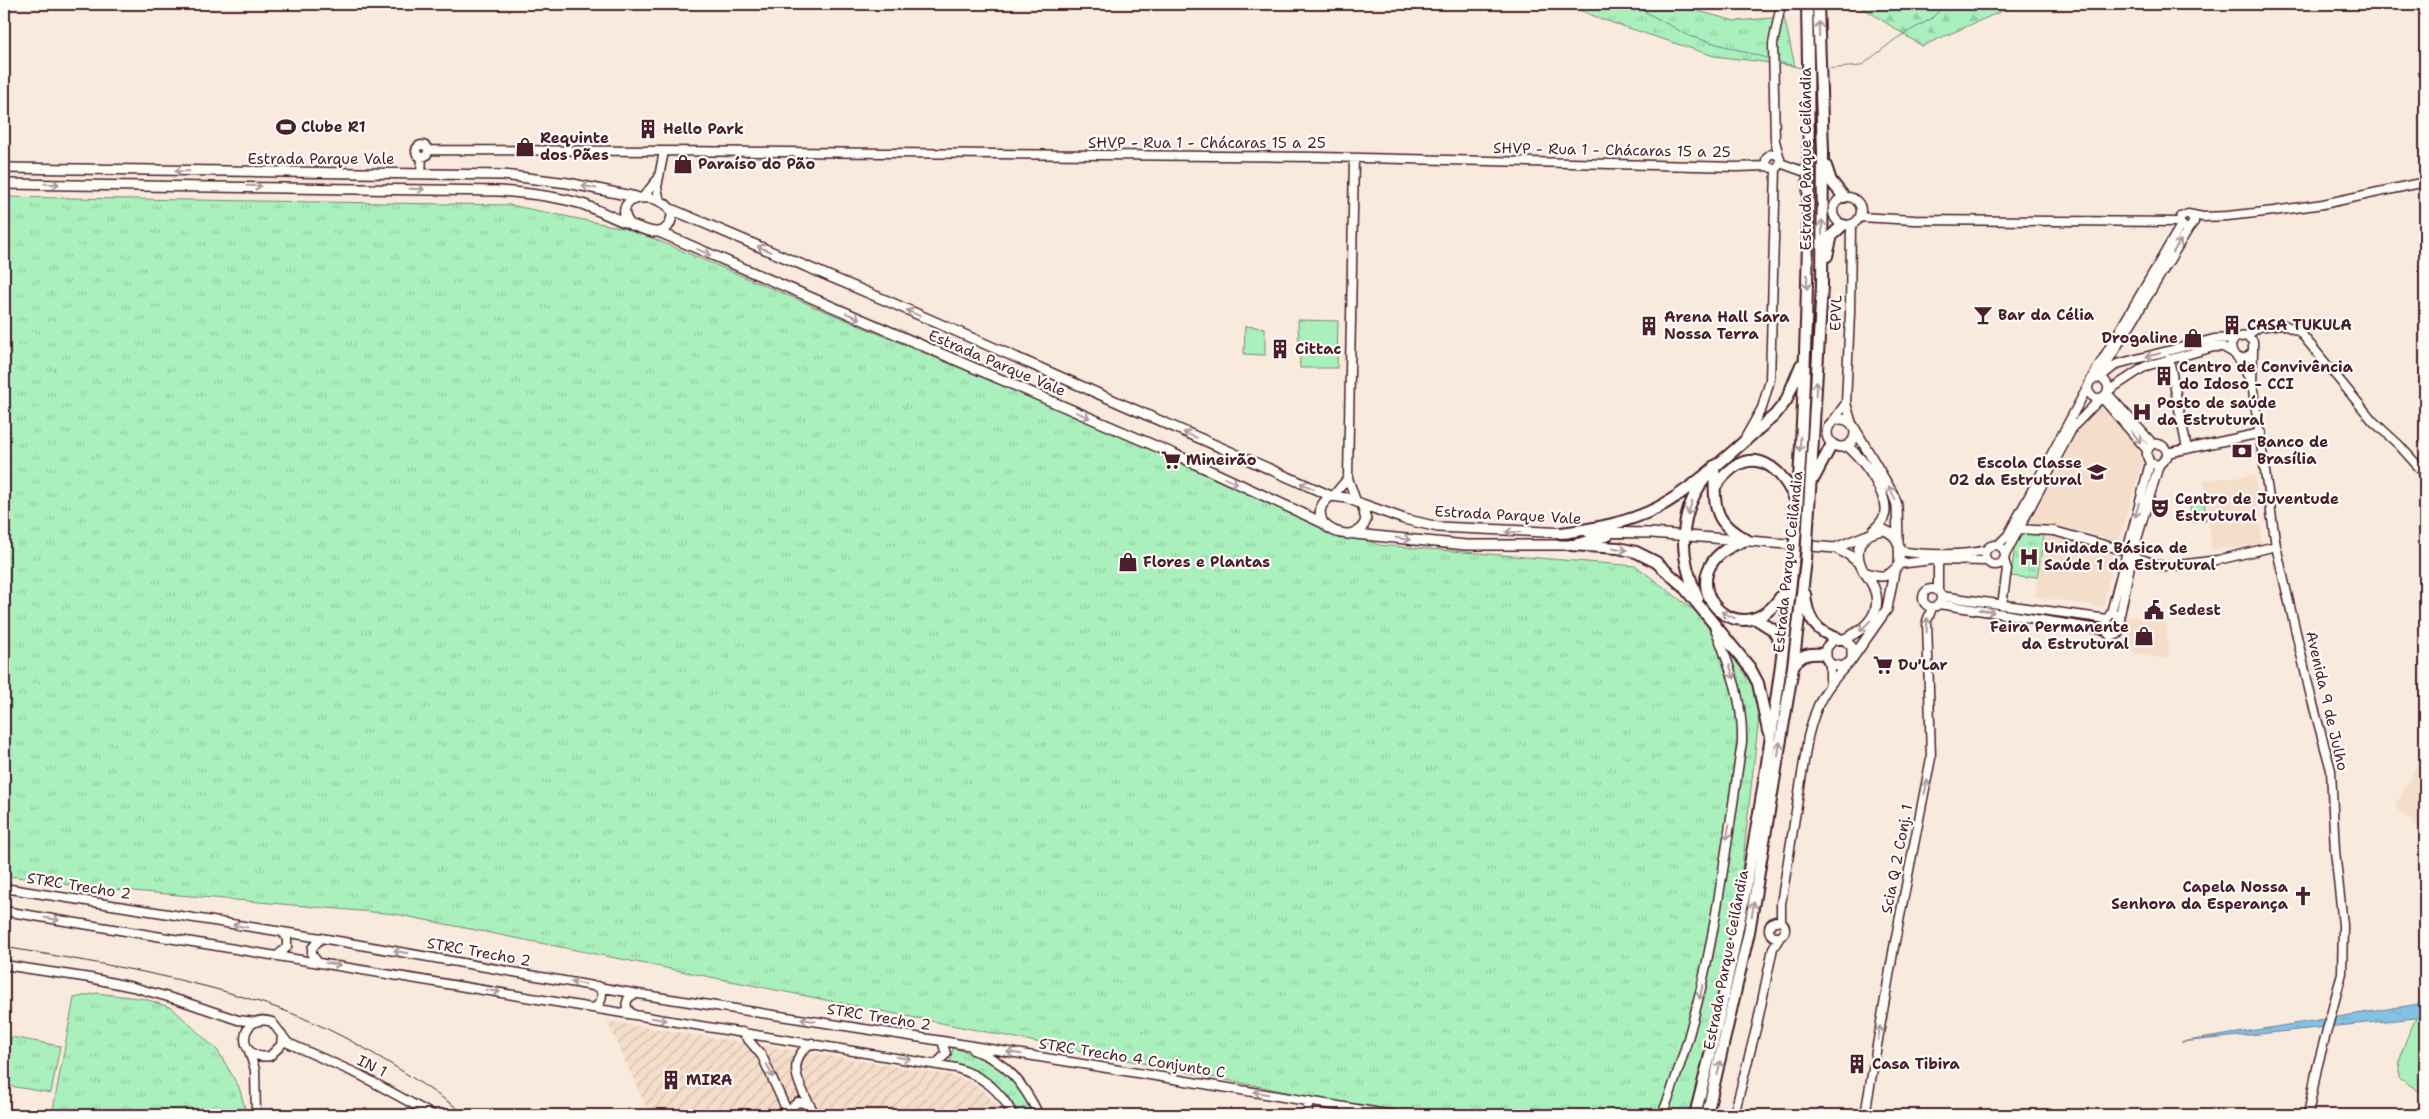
<svg xmlns="http://www.w3.org/2000/svg" width="2429" height="1119" font-family="'Shantell Sans',sans-serif">
<defs>
<pattern id="industrial-furrows" width="10" height="10" patternUnits="userSpaceOnUse" patternTransform="scale(1.25)"><rect width="10" height="10" fill="#f4ddc9"/><path d="M-1 1l2-2M0 10L10 0M9 11l2-2" fill="none" stroke="#d3bdad"/></pattern>
<pattern id="grass-tufts" width="24" height="20" patternUnits="userSpaceOnUse" patternTransform="scale(1.25)"><rect width="24" height="20" fill="#a9f0bd"/><path d="M3 7l-1-3M5 7V3M7 7l1-3M15 17l-1-3M17 17v-4M19 17l1-3" fill="none" stroke="#93cda3"/></pattern>
<pattern id="forest-firs" width="22" height="20" patternUnits="userSpaceOnUse" patternTransform="scale(1.25)"><rect width="22" height="20" fill="#a9f0bd"/><path d="M5 1l3.5 6h-7zM16 11l3.5 6h-7z" fill="#93cda3"/></pattern>
<pattern id="water-ripples" width="26" height="14" patternUnits="userSpaceOnUse" patternTransform="scale(1.25)"><rect width="26" height="14" fill="#83c2e3"/><path d="M2 4q2-2 4 0t4 0M15 11q2-2 4 0t4 0" fill="none" stroke="#73a6c3"/></pattern>
</defs>
<rect width="100%" height="100%" fill="#f8eadc"/>
<filter id="ink" filterUnits="userSpaceOnUse"><feTurbulence type="fractalNoise" baseFrequency=".02" numOctaves="2"/><feDisplacementMap in="SourceGraphic" scale="10" xChannelSelector="R" yChannelSelector="G"/><feConvolveMatrix kernelMatrix="1 2 1 2 8 2 1 2 1" color-interpolation-filters="sRGB"/></filter>
<g filter="url(#ink)">
<path fill="#f4ddc9" d="M2098 408 2108 410 2137 446 2143 460 2118 543 2080 531 2030 523 2074 433 2085 419Z
M2255 475 2262 544 2212 550 2204 480Z
M2045 532 2113 554 2103 607 2035 597Z
M2125 616 2166 619 2169 659 2112 649 2113 642 2125 633Z
M2425 756V832L2396 808V804L2418 765Z"/>
<path fill="url(#industrial-furrows)" d="M607 1021 949 1075 968 1081 982 1090 994 1101 1003 1115H650Z"/>
<path fill="url(#grass-tufts)" stroke="#7a8874" d="M1565 4H1672L1735 21 1784 17 1795 66 1714 56 1601 19Z
M4 197 510 205 633 230 1379 545 1636 566 1712 624 1761 699 1732 957 1698 1115H1375L1292 1093 395 914 76 886 4 875Z
M2023 532 2044 535 2037 577 2029 576 2028 578 2011 576 2015 544Z
M97 993 145 999 172 1008 218 1051 239 1087 247 1115H52L74 998Z
M11 1037 60 1046 51 1093 4 1085Z
M953 1048 984 1057 1010 1076 1035 1115H1019C1005 1084 981 1072 950 1062Z"/>
<path fill="url(#forest-firs)" stroke="#7a8874" d="M1857 4H2018L1922 46Z"/>
<path fill="#a9f0bd" stroke="#7a8874" d="M1298 320 1338 321 1337 368H1300Z
M1245 326 1265 328V355L1244 354Z
M2204 498 2206 520 2192 522 2189 499Z
M2425 1000V1091L2422 1093 2399 1078C2397 1050 2414 1024 2425 1000Z"/>
<path fill="url(#water-ripples)" stroke="#6c8199" d="M2425 1003V1017L2181 1042Z"/>
<g fill="none" stroke-linecap="round" stroke-linejoin="round">
<path stroke="#6c8199" stroke-width="1" d="M1631 4 1689 36 1770 59
M1776 61 1804 69
M1825 69 1861 66 1897 38 1931 19 1946 4"/>
<defs>
<path id="secondary" d="M416 151a6 6 0 1 1 12 0a6 6 0 1 1-12 0Z
M428 150 664 151
M1766 161a7 7 0 1 1 14 0a7 7 0 1 1-14 0Z
M1354 158 1348 478 1356 501
M1780 159 1775 141 1773 44 1781 4
M1780 163 1808 173
M421 173 422 157
M1833 211a14 14 0 1 1 28 0a14 14 0 1 1-28 0Z
M643 197 657 180
M660 202 657 187 664 151 1319 157 1737 167 1767 166
M2190 215 2194 222 2189 228H2185L2179 222 2181 217 2188 214 2203 217 2227 216 2274 211 2323 204 2425 182
M1860 217 1914 220 2179 222
M1851 225 1850 313 1846 403 1852 424
M2246 336 2259 327 2282 324 2300 332 2373 421 2399 445 2425 474
M2238 358H2246L2253 352V341L2246 336 2235 338 2231 345 2232 352 2238 358 2252 383 2276 546 2311 697 2331 770 2335 851 2343 925 2342 973 2317 1068 2308 1115
M2169 359 2187 449
M2102 376 2117 364 2214 339 2235 338
M2088 388a10 10 0 1 1 20 0a10 10 0 1 1-20 0Z
M2098 378 2189 228
M2090 381 2181 225
M2252 383 2253 352
M2108 391 2146 366 2214 347H2223L2232 352
M2107 393 2153 444C2162 443 2168 448 2167 457L2159 465 2150 463C2146 456 2145 449 2153 444
M2102 398 2147 450
M1833 421 1846 403
M1745 438 1762 408 1770 380 1776 168
M2167 453 2261 433
M1333 496 1348 478
M2018 529 2054 531 2126 551
M1985 555a10 10 0 1 1 20 0a10 10 0 1 1-20 0Z
M1998 545 2008 535 2087 388
M1900 551C1924 555 1963 556 1986 550
M2005 555 2073 427 2101 398
M2132 556 2164 567 2218 560 2276 546
M1899 564 1932 560 1987 561
M1923 598a9 9 0 1 1 18 0a9 9 0 1 1-18 0Z
M1938 591V564L1941 560
M1941 596 2107 619
M1939 604 2105 630
M2002 605 2007 569 2004 560
M2111 613 2150 463
M2120 615 2111 613 2107 619 2105 630 2111 637 2118 634 2121 626 2120 615 2132 556 2159 465
M1830 684V664
M4 888 321 938 638 994 942 1041 1393 1115
M4 911 956 1068C983 1076 1000 1090 1013 1115
M1769 929a8 8 0 1 1 16 0a8 8 0 1 1-16 0Z
M1781 922V904L1808 737C1816 704 1824 689 1848 664
M278 955 287 947V939L282 932
M317 961 312 955V948L321 938
M4 965 90 978 133 987 182 1001 238 1020 255 1022
M594 1008C603 1002 604 994 598 986
M633 1014C623 1008 625 997 636 994
M742 1032 762 1056 789 1115
M282 1035 281 1045 270 1056C234 1062 239 1011 272 1022L288 1043 360 1075 433 1115
M812 1043C781 1063 803 1090 815 1115
M973 1050C1007 1061 1024 1085 1039 1115
M249 1051 255 1070 256 1115
M936 1064 946 1054 942 1041
M790 1115 792 1107 798 1102 804 1103 810 1108
M1307 1115 1309 1101
M1662 1115C1710 996 1723 868 1742 742 1743 698 1730 668 1715 628
M1734 1115 1757 1025 1773 948 1780 937
M1865 1115 1894 947 1931 758 1927 621 1932 608"/>
<path id="primary" d="M4 168 503 175 568 183 636 197
M4 184 500 191C527 193 556 196 582 204 599 210 644 233 657 232 667 232 672 222 672 213 663 189 609 194 629 223
M671 209 892 303 1331 496
M659 232 1174 454 1323 523
M1827 433a14 14 0 1 1 28 0a14 14 0 1 1-28 0Z
M1855 429 1893 494 1897 505 1898 540
M1847 446C1863 458 1893 498 1883 519 1880 524 1876 528 1873 531
M1331 496 1347 498 1362 504 1366 520C1359 541 1335 535 1323 523 1317 511 1321 503 1331 496Z
M1362 504 1404 519 1438 527 1568 533
M1884 530C1901 536 1900 549 1899 564 1889 579 1880 578 1864 572 1852 551 1859 533 1884 530Z
M1588 532 1652 533 1835 548 1849 555 1860 564
M1355 534 1466 545H1571L1608 536
M1835 548 1865 536
M1844 639C1875 625 1888 602 1865 573
M1852 658V647L1844 639 1833 640 1826 648V658L1830 664 1842 667 1849 663 1887 609 1894 572"/>
<path id="highway" d="M1826 166 1831 181 1844 197
M1827 256 1832 235 1843 225
M1714 466C1716 502 1709 521 1747 540
M1814 478 1832 444
M1715 487C1746 443 1777 459 1796 501
M1808 525 1822 286 1823 151 1818 4
M1796 527C1808 353 1811 178 1807 4
M1561 533C1594 529 1627 523 1657 508 1697 487 1738 445 1774 416L1786 401 1801 365
M1747 540C1654 569 1742 673 1787 586
M1571 545 1618 548 1636 552 1656 562 1683 586 1750 668 1758 683 1768 731
M1805 594C1807 618 1815 632 1839 639
M1698 598C1679 557 1677 514 1706 477
M1756 619 1772 629 1782 644
M1793 666C1802 653 1810 653 1825 654
M1695 1115C1742 935 1773 749 1793 564
M1707 1115 1749 932 1793 667 1806 560"/>
</defs>
<use href="#secondary" stroke="#4a1f2b" stroke-width="11"/>
<use href="#primary" stroke="#4a1f2b" stroke-width="12"/>
<use href="#highway" stroke="#4a1f2b" stroke-width="14"/>
<use href="#secondary" stroke="#fdfcf7" stroke-width="8"/>
<use href="#primary" stroke="#fdfcf7" stroke-width="9"/>
<use href="#highway" stroke="#fdfcf7" stroke-width="10"/>
<path stroke="#4a1f2b" stroke-width="1" d="M4 947C97 963 190 977 280 1009 347 1033 409 1074 467 1115"/>
<defs>
<path id="highway-bridge" d="M1806 560 1808 525
M1793 564 1796 527"/>
</defs>
<use href="#highway-bridge" stroke="#4a1f2b" stroke-width="14" stroke-linecap="butt"/>
<use href="#highway-bridge" stroke="#fdfcf7" stroke-width="10"/>
</g>
<defs><path id="oneway-shaft" d="M-6 0H5M1.5-3L5.5 0L1.5 3" fill="none" stroke-width="1.6" stroke-linecap="round" stroke-linejoin="round" transform="scale(1.25)"/></defs>
<g stroke="#ac999b">
<use href="#oneway-shaft" transform="translate(1819 29) rotate(-92)"/>
<use href="#oneway-shaft" transform="translate(182 171) rotate(-179)"/>
<use href="#oneway-shaft" transform="translate(52 184) rotate(1)"/>
<use href="#oneway-shaft" transform="translate(254 186) rotate(1)"/>
<use href="#oneway-shaft" transform="translate(589 187) rotate(-168)"/>
<use href="#oneway-shaft" transform="translate(417 189) rotate(1)"/>
<use href="#oneway-shaft" transform="translate(1822 227) rotate(-90)"/>
<use href="#oneway-shaft" transform="translate(2177 246) rotate(-58)"/>
<use href="#oneway-shaft" transform="translate(764 249) rotate(-157)"/>
<use href="#oneway-shaft" transform="translate(704 252) rotate(23)"/>
<use href="#oneway-shaft" transform="translate(1807 282) rotate(91)"/>
<use href="#oneway-shaft" transform="translate(913 313) rotate(-155)"/>
<use href="#oneway-shaft" transform="translate(853 316) rotate(23)"/>
<use href="#oneway-shaft" transform="translate(2153 355) rotate(167)"/>
<use href="#oneway-shaft" transform="translate(1816 389) rotate(-87)"/>
<use href="#oneway-shaft" transform="translate(1083 415) rotate(23)"/>
<use href="#oneway-shaft" transform="translate(1190 435) rotate(-157)"/>
<use href="#oneway-shaft" transform="translate(2136 437) rotate(49)"/>
<use href="#oneway-shaft" transform="translate(1800 444) rotate(93)"/>
<use href="#oneway-shaft" transform="translate(1231 481) rotate(24)"/>
<use href="#oneway-shaft" transform="translate(1307 486) rotate(-156)"/>
<use href="#oneway-shaft" transform="translate(1892 493) rotate(-115)"/>
<use href="#oneway-shaft" transform="translate(1690 508) rotate(109)"/>
<use href="#oneway-shaft" transform="translate(2137 510) rotate(105)"/>
<use href="#oneway-shaft" transform="translate(1513 532) rotate(-179)"/>
<use href="#oneway-shaft" transform="translate(1403 539) rotate(9)"/>
<use href="#oneway-shaft" transform="translate(1620 549) rotate(11)"/>
<use href="#oneway-shaft" transform="translate(1987 611) rotate(9)"/>
<use href="#oneway-shaft" transform="translate(1728 615) rotate(-155)"/>
<use href="#oneway-shaft" transform="translate(1927 625) rotate(-87)"/>
<use href="#oneway-shaft" transform="translate(1865 626) rotate(134)"/>
<use href="#oneway-shaft" transform="translate(1732 672) rotate(70)"/>
<use href="#oneway-shaft" transform="translate(1779 749) rotate(-81)"/>
<use href="#oneway-shaft" transform="translate(1926 787) rotate(-78)"/>
<use href="#oneway-shaft" transform="translate(1728 832) rotate(99)"/>
<use href="#oneway-shaft" transform="translate(1753 909) rotate(-80)"/>
<use href="#oneway-shaft" transform="translate(52 919) rotate(9)"/>
<use href="#oneway-shaft" transform="translate(240 926) rotate(-171)"/>
<use href="#oneway-shaft" transform="translate(401 952) rotate(-170)"/>
<use href="#oneway-shaft" transform="translate(333 964) rotate(9)"/>
<use href="#oneway-shaft" transform="translate(578 983) rotate(-170)"/>
<use href="#oneway-shaft" transform="translate(493 991) rotate(9)"/>
<use href="#oneway-shaft" transform="translate(1701 992) rotate(103)"/>
<use href="#oneway-shaft" transform="translate(659 1019) rotate(9)"/>
<use href="#oneway-shaft" transform="translate(808 1020) rotate(-171)"/>
<use href="#oneway-shaft" transform="translate(1879 1033) rotate(-81)"/>
<use href="#oneway-shaft" transform="translate(1014 1053) rotate(-171)"/>
<use href="#oneway-shaft" transform="translate(903 1058) rotate(10)"/>
<use href="#oneway-shaft" transform="translate(1719 1068) rotate(-78)"/>
<use href="#oneway-shaft" transform="translate(770 1071) rotate(65)"/>
<use href="#oneway-shaft" transform="translate(1261 1093) rotate(-171)"/>
</g>
</g>
<defs>
<symbol id="stadium-bare" viewBox="-9 -9 18 18"><path d="M0-5a6.5 5 0 1 0 0 10a6.5 5 0 1 0 0-10ZM-3.5-1.8h7v3.6h-7Z" fill="#4a1f2b" stroke="#fdfcf7" stroke-width="2.5" paint-order="stroke"/></symbol>
<symbol id="building-bare" viewBox="-9 -9 18 18"><path d="M-4-6H4V6H1V3H-1V6H-4ZM-2.5-4.3h1.7v1.8h-1.7ZM.8-4.3h1.7v1.8H.8ZM-2.5-1h1.7V.8h-1.7ZM.8-1h1.7V.8H.8Z" fill="#4a1f2b" stroke="#fdfcf7" stroke-width="2.5" paint-order="stroke"/></symbol>
<symbol id="shop-bare" viewBox="-9 -9 18 18"><path d="M-5-2.5h2.3a2.7 3.5 0 0 1 5.4 0H5L5.5 6h-11ZM-1.5-2.5h3a1.5 2.3 0 0 0-3 0Z" fill="#4a1f2b" stroke="#fdfcf7" stroke-width="2.5" paint-order="stroke"/></symbol>
<symbol id="bar-bare" viewBox="-9 -9 18 18"><path d="M-6-5H6L.8 .8V4.5H3.5V6h-7V4.5H-.8V.8Z" fill="#4a1f2b" stroke="#fdfcf7" stroke-width="2.5" paint-order="stroke"/></symbol>
<symbol id="hospital-bare" viewBox="-9 -9 18 18"><path d="M-5-5h3v3.5h4V-5h3V5h-3V1.5h-4V5h-3Z" fill="#4a1f2b" stroke="#fdfcf7" stroke-width="2.5" paint-order="stroke"/></symbol>
<symbol id="bank-bare" viewBox="-9 -9 18 18"><path d="M-6-4H6V4H-6ZM0-2.3a2.3 2.3 0 1 0 0 4.6a2.3 2.3 0 1 0 0-4.6Z" fill="#4a1f2b" stroke="#fdfcf7" stroke-width="2.5" paint-order="stroke"/></symbol>
<symbol id="supermarket-bare" viewBox="-9 -9 18 18"><path d="M-6-5.5h2.5l.6 2H6L4.5 2H-2.5L-4.4-4H-6ZM-1.5 3.2a1.3 1.3 0 1 0 .1 0ZM3 3.2a1.3 1.3 0 1 0 .1 0Z" fill="#4a1f2b" stroke="#fdfcf7" stroke-width="2.5" paint-order="stroke"/></symbol>
<symbol id="school-bare" viewBox="-9 -9 18 18"><path d="M0-5L7-2L0 1L-7-2ZM-4 1L0 2.5L4 1V4Q0 6-4 4Z" fill="#4a1f2b" stroke="#fdfcf7" stroke-width="2.5" paint-order="stroke"/></symbol>
<symbol id="theatre-bare" viewBox="-9 -9 18 18"><path d="M-5-5.5Q0-4 5-5.5V0Q5 5 0 6Q-5 5-5 0ZM-3.3-2.5H-1v1.5H-3.3ZM1-2.5H3.3v1.5H1ZM-2.8 1Q0 5.5 2.8 1Z" fill="#4a1f2b" stroke="#fdfcf7" stroke-width="2.5" paint-order="stroke"/></symbol>
<symbol id="civic-bare" viewBox="-9 -9 18 18"><path d="M-.6-6.5H3V-4.5H.6V-3L4-1V1h2V6H-6V1h2V-1L-.6-3ZM-1.2 2.5V6h2.4V2.5Z" fill="#4a1f2b" stroke="#fdfcf7" stroke-width="2.5" paint-order="stroke"/></symbol>
<symbol id="church-bare" viewBox="-9 -9 18 18"><path d="M-1.2-6h2.4v3.5h3.3v2.4h-3.3V6h-2.4V-.1h-3.3v-2.4h3.3Z" fill="#4a1f2b" stroke="#fdfcf7" stroke-width="2.5" paint-order="stroke"/></symbol>
</defs>
<g fill-rule="evenodd">
<use href="#stadium-bare" x="272" y="113" width="28" height="28"/>
<use href="#building-bare" x="634" y="115" width="28" height="28"/>
<use href="#shop-bare" x="511" y="133" width="28" height="28"/>
<use href="#shop-bare" x="669" y="150" width="28" height="28"/>
<use href="#bar-bare" x="1969" y="301" width="28" height="28"/>
<use href="#building-bare" x="2218" y="311" width="28" height="28"/>
<use href="#building-bare" x="1635" y="312" width="28" height="28"/>
<use href="#shop-bare" x="2179" y="324" width="28" height="28"/>
<use href="#building-bare" x="1266" y="335" width="28" height="28"/>
<use href="#building-bare" x="2150" y="362" width="28" height="28"/>
<use href="#hospital-bare" x="2128" y="398" width="28" height="28"/>
<use href="#bank-bare" x="2228" y="437" width="28" height="28"/>
<use href="#supermarket-bare" x="1157" y="446" width="28" height="28"/>
<use href="#school-bare" x="2083" y="458" width="28" height="28"/>
<use href="#theatre-bare" x="2146" y="494" width="28" height="28"/>
<use href="#hospital-bare" x="2015" y="543" width="28" height="28"/>
<use href="#shop-bare" x="1114" y="548" width="28" height="28"/>
<use href="#civic-bare" x="2140" y="596" width="28" height="28"/>
<use href="#shop-bare" x="2130" y="622" width="28" height="28"/>
<use href="#supermarket-bare" x="1869" y="651" width="28" height="28"/>
<use href="#church-bare" x="2289" y="882" width="28" height="28"/>
<use href="#building-bare" x="1843" y="1050" width="28" height="28"/>
<use href="#building-bare" x="657" y="1066" width="28" height="28"/>
</g>
<g text-anchor="middle" dominant-baseline="central" stroke-width="4.5" stroke-linejoin="round" paint-order="stroke">
<g font-size="15" font-weight="bold" fill="#4a1f2b" stroke="#fdfcf7" text-anchor="start">
<text x="301" y="127">Clube R1</text>
<text x="663" y="129">Hello Park</text>
<text x="540" y="138">Requinte<tspan x="540" dy="17">dos Pães</tspan></text>
<text x="698" y="164">Paraíso do Pão</text>
<text x="1998" y="315">Bar da Célia</text>
<text x="1664" y="317">Arena Hall Sara<tspan x="1664" dy="17">Nossa Terra</tspan></text>
<text x="2247" y="325">CASA TUKULA</text>
<text x="2178" y="338" text-anchor="end">Drogaline</text>
<text x="1295" y="349">Cittac</text>
<text x="2179" y="367">Centro de Convivência<tspan x="2179" dy="17">do Idoso - CCI</tspan></text>
<text x="2157" y="403">Posto de saúde<tspan x="2157" dy="17">da Estrutural</tspan></text>
<text x="2257" y="442">Banco de<tspan x="2257" dy="17">Brasília</tspan></text>
<text x="1186" y="460">Mineirão</text>
<text x="2082" y="463" text-anchor="end">Escola Classe<tspan x="2082" dy="17">02 da Estrutural</tspan></text>
<text x="2175" y="499">Centro de Juventude<tspan x="2175" dy="17">Estrutural</tspan></text>
<text x="2044" y="548">Unidade Básica de<tspan x="2044" dy="17">Saúde 1 da Estrutural</tspan></text>
<text x="1143" y="562">Flores e Plantas</text>
<text x="2169" y="610">Sedest</text>
<text x="2129" y="627" text-anchor="end">Feira Permanente<tspan x="2129" dy="17">da Estrutural</tspan></text>
<text x="1898" y="665">Du'Lar</text>
<text x="2288" y="887" text-anchor="end">Capela Nossa<tspan x="2288" dy="17">Senhora da Esperança</tspan></text>
<text x="1872" y="1064">Casa Tibira</text>
<text x="686" y="1080">MIRA</text>
</g>
<g font-size="15" fill="#4a1f2b" stroke="#fdfcf7">
<text x="1207" y="143">SHVP - Rua 1 - Chácaras 15 a 25</text>
<text transform="translate(1612 150) rotate(1)">SHVP - Rua 1 - Chácaras 15 a 25</text>
<text x="321" y="159">Estrada Parque Vale</text>
<text transform="translate(1806 159) rotate(-90)">Estrada Parque Ceilândia</text>
<text transform="translate(1836 313) rotate(-88)">EPVL</text>
<text transform="translate(997 363) rotate(23)">Estrada Parque Vale</text>
<text transform="translate(1508 515) rotate(3)">Estrada Parque Vale</text>
<text transform="translate(1788 562) rotate(-84)">Estrada Parque Ceilândia</text>
<text transform="translate(2327 701) rotate(77)">Avenida 9 de Julho</text>
<text transform="translate(1897 859) rotate(-79)">Scia Q 2 Conj. 1</text>
<text transform="translate(79 886) rotate(9)">STRC Trecho 2</text>
<text transform="translate(479 952) rotate(10)">STRC Trecho 2</text>
<text transform="translate(1726 960) rotate(-79)">Estrada Parque Ceilândia</text>
<text transform="translate(879 1017) rotate(9)">STRC Trecho 2</text>
<text transform="translate(1132 1058) rotate(9)">STRC Trecho 4 Conjunto C</text>
<text transform="translate(372 1066) rotate(26)">IN 1</text>
</g>
</g>
<rect width="2429" height="1119" fill="none" stroke="#fdfcf7" stroke-width="20"/>
<rect x="10" y="10" width="2409" height="1099" fill="none" stroke="#4a1f2b" stroke-width="2" filter="url(#ink)"/>
</svg>
